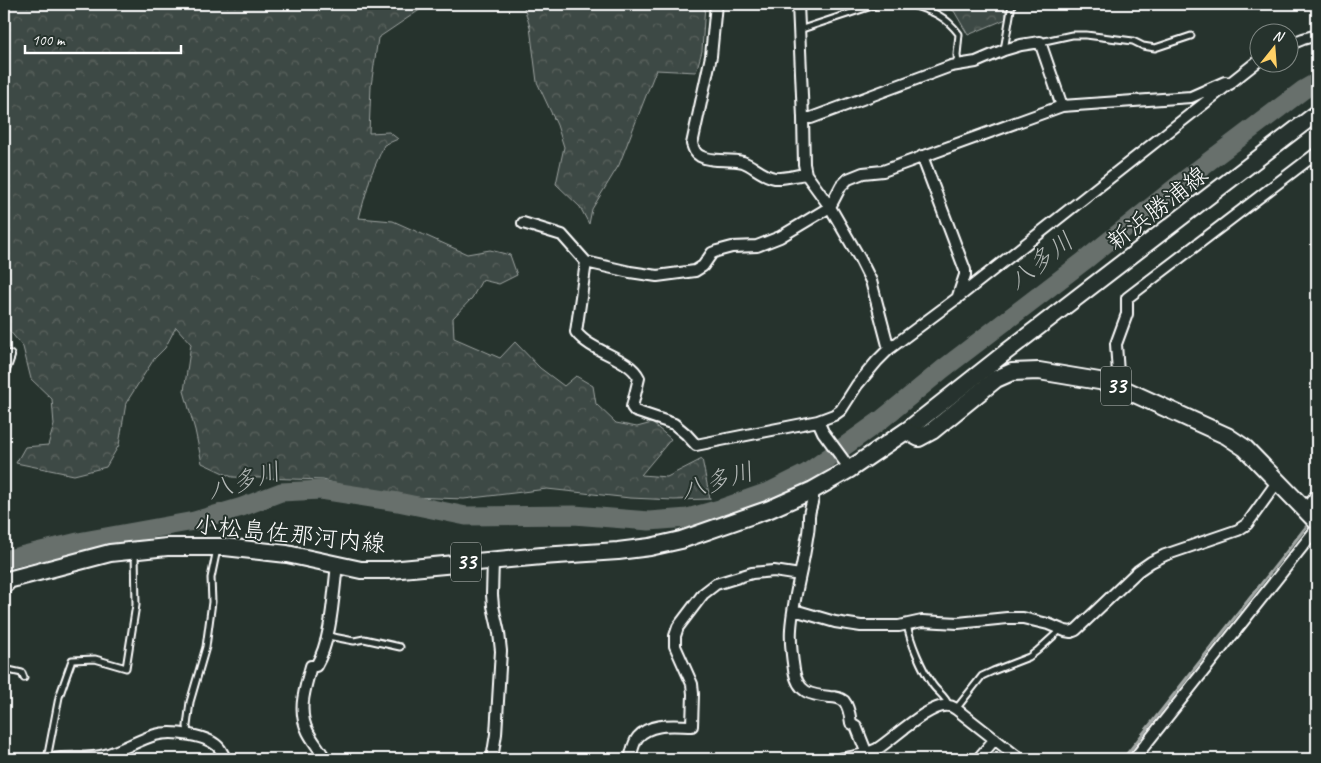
<svg xmlns="http://www.w3.org/2000/svg" width="1321" height="763" font-family="Caveat,'Klee One',sans-serif">
<defs>
<pattern id="forest-crowns" width="20" height="18" patternUnits="userSpaceOnUse" patternTransform="scale(1.25)"><rect width="20" height="18" fill="#3e4944"/><path d="M2 6a3 3 0 1 1 6 0M12 15a3 3 0 1 1 6 0" fill="none" stroke="#5b6460"/></pattern>
</defs>
<rect width="100%" height="100%" fill="#26332d"/>
<filter id="ink" filterUnits="userSpaceOnUse"><feTurbulence type="fractalNoise" baseFrequency=".02" numOctaves="2"/><feDisplacementMap in="SourceGraphic" scale="10" xChannelSelector="R" yChannelSelector="G"/><feConvolveMatrix kernelMatrix="1 2 1 2 8 2 1 2 1" color-interpolation-filters="sRGB"/></filter>
<g filter="url(#ink)">
<path fill="url(#forest-crowns)" stroke="#9ea4a2" d="M4 4H434L421 9 378 38 371 86 369 133 389 132 398 139 384 145 371 175 359 218 393 221 467 254 490 250 510 255 517 275 499 284 482 280 472 298 453 318 454 338 500 358 515 342 540 368 564 386 576 376 593 386 596 404 616 423 637 427 652 423 671 439 641 475 667 477 702 459 710 499 674 500 630 498 547 489 464 499 382 496 323 480 232 477 202 463 195 430 184 391 191 344 176 327 165 348 154 359 126 403 119 445 106 467 74 475 16 463 25 447 48 445 54 425 52 399 31 379 23 347 9 330 4 294 9 271 6 256H4Z
M523 4H705L702 51 696 72 656 70 619 165 592 209 589 224 580 207 556 184 564 147 557 125 537 82 530 27Z
M940 4H1005L1006 19 968 35 954 11Z"/>
<g fill="none" stroke-linecap="round" stroke-linejoin="round">
<path stroke="#a4a9a7" stroke-width="3" d="M1123 759 1310 522"/>
<path stroke="#67706c" stroke-width="19" d="M4 560 78 542 194 521 242 507 281 492 321 490 398 502 466 516 574 515 649 521 688 518 720 509 771 491 807 473 881 420 943 369 1084 261 1196 171 1303 90 1317 82"/>
<defs>
<path id="service" d="M909 4C931 11 944 14 959 34L957 55 958 64
M799 30 878 4
M1040 42 1072 35H1086L1133 41 1143 46 1155 48 1191 36
M1004 50 1012 4
M4 592 10 587 11 584
M907 624C910 642 922 669 932 684 937 692 946 696 949 706
M328 636 354 641 364 639 400 647
M4 669 22 673 24 678
M956 709 982 676 993 671 1029 657 1037 651 1058 632 1060 629
M188 734 187 726 190 702 206 647 212 602 211 578 217 549
M47 759 59 697 72 660 95 659 126 668 136 605 135 553"/>
<path id="minor" d="M716 4 711 56 692 144C694 150 695 153 700 156 713 163 729 158 743 162 754 166 762 176 775 178 785 179 796 175 806 174L830 207 860 259 871 281 889 349
M798 4 803 118 804 164 806 174
M1288 45 1303 39 1317 35
M803 118H811L951 66 976 62 1004 50 1021 45 1040 42 1062 106
M922 156 965 270V275L957 299
M523 223 562 235 586 262 576 332C592 353 629 357 639 378L632 407 635 411 674 424 686 434 696 445 818 421
M586 262 630 272 657 276 695 271 703 266 712 253 717 251 732 247 757 246 780 237 830 207 841 186 848 179 863 173 883 171 1062 106 1191 97 1225 82 1230 84
M4 370 9 356
M1112 385 1118 373 1116 344 1127 314V298L1317 153
M850 469 823 432 818 421 834 415 841 410 857 385 877 361 889 349 956 299 1258 61
M813 490C815 500 810 505 809 516 809 523 809 531 807 538 803 568 793 598 791 629 790 642 792 657 794 670 798 693 810 695 830 697 835 697 840 698 844 701 849 707 850 716 851 723L856 726 867 754
M1305 510 1317 494
M794 610 835 622 861 626H899L922 621 958 623 1007 618H1023L1048 624 1065 631 1071 632 1076 630 1138 571 1151 562 1165 555 1238 530 1247 524 1278 481
M52 759C69 756 88 760 105 755 123 750 138 740 155 735 171 730 210 735 220 749 222 752 224 756 225 759
M325 759C320 749 313 742 308 732 297 710 305 689 311 666H316C332 639 333 596 337 565
M492 759 496 734 501 651 499 633 493 606 492 595 493 560
M630 759C632 752 633 743 638 737 651 722 675 726 692 726L693 694 692 684 675 646V636L678 627 703 594 716 584 752 573 774 571 800 575
M840 759C853 757 865 755 877 749 893 739 931 702 949 706 952 706 954 708 956 709L1020 759
M978 759 995 739
M1134 759 1317 528"/>
<path id="secondary" d="M906 431 1006 352 1317 113"/>
<path id="primary" d="M4 581 110 553 167 547H225L287 554 361 570H390L542 556 618 551 650 547 681 540 770 509 813 490 850 469 906 431 919 438 932 431 996 379 1012 372 1039 371 1105 382 1128 391 1227 436 1245 448 1317 522"/>
</defs>
<use href="#service" stroke="#fff" stroke-width="9"/>
<use href="#minor" stroke="#fff" stroke-width="14"/>
<use href="#secondary" stroke="#fff" stroke-width="19"/>
<use href="#primary" stroke="#fff" stroke-width="20"/>
<use href="#service" stroke="#26332d" stroke-width="5"/>
<use href="#minor" stroke="#26332d" stroke-width="10"/>
<use href="#secondary" stroke="#26332d" stroke-width="15"/>
<use href="#primary" stroke="#26332d" stroke-width="16"/>
</g>
</g>
<g text-anchor="middle" dominant-baseline="central" stroke-width="4" stroke-linejoin="round" paint-order="stroke">
<g fill="#26332d" stroke="#bec2c0" stroke-width="1">
<rect x="1101" y="366.5" width="30" height="39" rx="4"/>
<rect x="451" y="542.5" width="30" height="39" rx="4"/>
</g>
<g font-size="22" font-weight="bold" fill="#fff">
<text x="1116" y="386">33</text>
<text x="466" y="562">33</text>
</g>
<g font-size="24" fill="#fff" stroke="#26332d">
<text transform="translate(1157 208) rotate(-38)">新浜勝浦線</text>
<text transform="translate(290 534) rotate(6)">小松島佐那河内線</text>
</g>
<g font-size="25" font-style="italic" fill="#b3b8b6" stroke="#26332d">
<text transform="translate(1041 261) rotate(-38)">八多川</text>
<text transform="translate(244 481) rotate(-16)">八多川</text>
<text transform="translate(717 481) rotate(-16)">八多川</text>
</g>
</g>
<rect width="1321" height="763" fill="none" stroke="#26332d" stroke-width="20"/>
<rect x="10" y="10" width="1301" height="743" fill="none" stroke="#fff" stroke-width="2" filter="url(#ink)"/>
<g transform="translate(1274 48) rotate(17)"><circle r="24" fill="#26332d" stroke="#7d8581"/>
<path d="M0-4L9 19L0 12L-9 19Z" fill="#ffd166"/>
<text y="-8" font-size="14" font-weight="bold" text-anchor="middle" fill="#ffffff">N</text>
</g>
<path d="M25 45v8h156v-8" fill="none" stroke="#ffffff" stroke-width="2.5"/>
<text x="32" y="45" font-size="15" fill="#ffffff" stroke="#26332d" stroke-width="4" paint-order="stroke">100 m</text>
</svg>
